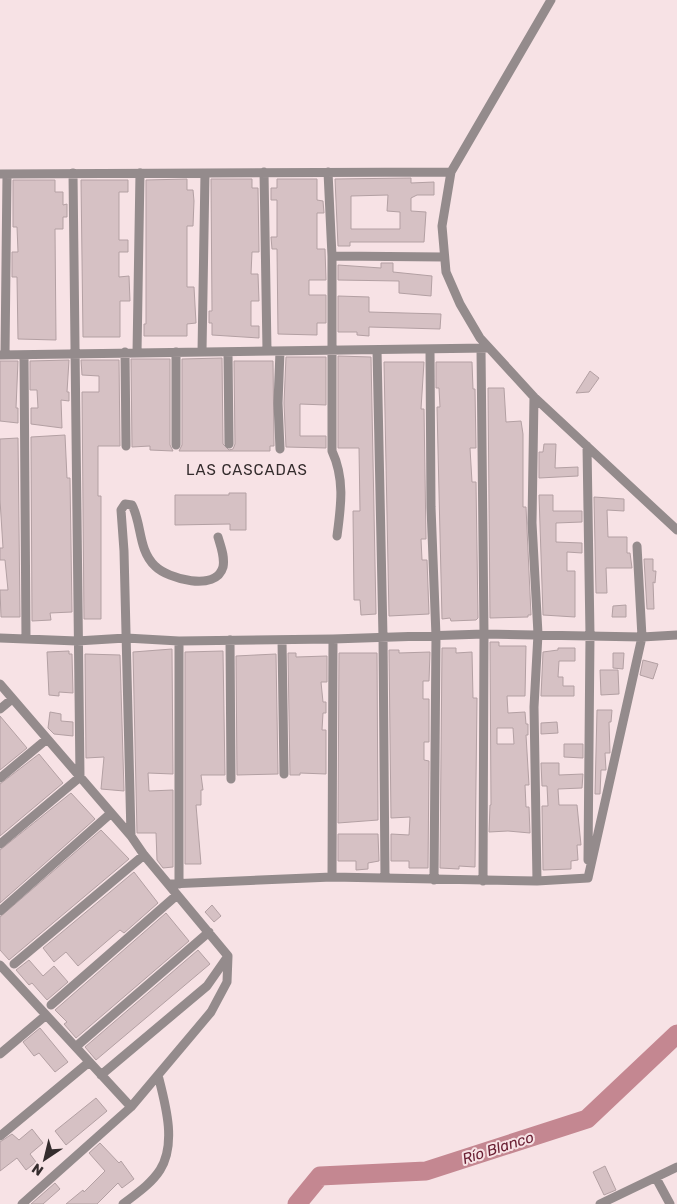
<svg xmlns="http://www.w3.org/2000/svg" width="677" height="1204" font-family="Rubik,sans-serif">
<rect width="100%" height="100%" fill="#f7e2e5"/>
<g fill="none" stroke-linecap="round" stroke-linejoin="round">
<path stroke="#c48791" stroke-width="19" d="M297 1204 320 1176 426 1171 587 1119 677 1034"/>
</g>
<path fill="#d6c1c4" stroke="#b3a0a3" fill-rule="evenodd" d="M411 178V183L434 182V195H417L411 198V211L426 212 424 242H350V246H338L335 179ZM388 195 387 211 400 212V229H351V196Z
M187 179V190H193L194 201 193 226H187V287H194L196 323 187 324V336H144V324H146V180Z
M211 179H252V188H258L259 252H252L251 274H258L259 301H251V326H259V338L212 335V323H209V311H212Z
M277 179H317V200L323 201 324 213H317V249H325L326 280H309V295H326V323H317V335L278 334 277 249H272L271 237H277V200H271V188H277Z
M13 180H55V192H63V205L67 204V217H63V229H55L56 340 18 339 17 277H12V252H18L17 227H13Z
M81 180H128V192H119V240H128V252H119V277L129 276 130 301H120V337H83Z
M381 263H393V272L432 276 431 296 399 293V281L338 280V265L381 268Z
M338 296 369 297V312L441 314 440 329 369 327V336L357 335V332H338Z
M338 356 371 357 376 614 361 615 360 600H354L353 511H360L359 448H338Z
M286 357H326V405L300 404V436H326V448L286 447 284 403Z
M222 358 223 444 229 450 233 449 235 444 234 361H273L274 446H270V451H179L182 445V359Z
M131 359H170V445L173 451 150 450V446L132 447Z
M69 360 67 392H69V401L61 400 62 428 31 424V408H38L37 390H30V361Z
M81 360H119L120 446H98V496H101V619H84L82 392H99V376L82 375Z
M0 361H18L16 408H18V423L0 421Z
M384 362H424L421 409H424L426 539H421L422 560H427L429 614 389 616Z
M436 362H472L473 389H475L476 448H470L472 482H476L478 618 476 620 451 621 450 618 442 619 437 407H440L439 388H436Z
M590 371 599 378 589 392 576 393Z
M488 388H504L506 422 521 421 523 434V507H526L531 615H528V617L490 618Z
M65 435 67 478H70L72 612 50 613 51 620 32 621 31 437Z
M18 438 20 617H1L0 590H8L5 560H0V548H3L0 500V439Z
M544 444H556L555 468 578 467V476L539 478V452H543Z
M229 493H246V530H230V524L175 525V495H229Z
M539 495H553V511H582V522L556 523V542L582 543V553L567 552V571H575V617L543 615Z
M594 497 624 499V511L607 510 608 537H627V553H630L632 568H606L607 593H596Z
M644 559H653V571H656L655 583 653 582 654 609H647Z
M626 605V617H612L613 606Z
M490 642H499V646H526L525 696H507L508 713 525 712 526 724H528V735H526L529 785H525L526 807H529L530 833 508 831 489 832 490 805H491ZM497 728H513L514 744H497Z
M442 648H456V653L472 652 473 698H477L475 867 459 866V869L440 868Z
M558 648H575V661H559L558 677H563V686H574V696H541L543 652 558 650Z
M172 649 173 774 148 773 149 791 173 790V867L163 868 157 860 156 833H137L133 652Z
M389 650H399V653L430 652 429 681H423V699H429V742H424V760L429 761 428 868H409V861H391V834L409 835 410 817 391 818Z
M69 651V654H72L73 693 59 692V696L49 695 47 652Z
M223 651 225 775H201L203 790H201V805H196L201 864H185V652Z
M288 653H296V657L327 656V682H321L323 702H326V713H323L322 730H326V774L300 773V775H290Z
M339 653H377L378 820 338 823Z
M613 653H624L623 669 613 668Z
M85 654 120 655 124 791 101 789 104 757 86 758Z
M276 654 278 774 237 775 236 656Z
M643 660 658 664 653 679 640 675Z
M600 670H618L619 694 601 695Z
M597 710H612L611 722H609L610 753H605L606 770H601L600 794H595Z
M50 712 61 714V721L73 722V736L54 734 48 728Z
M0 716 27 748 0 770Z
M557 722 558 733 541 734V723Z
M564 744H583V758L564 757Z
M39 754 63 783 0 836V784Z
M541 763H559V775L583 774 582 788 558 789 559 805H577L581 845H577L578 860 571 861V869L543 870 542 806H548L547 786H542Z
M71 793 95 819 0 903V850Z
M101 830 129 859 9 960 0 950V917Z
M338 834H378L379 861 368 863V869L356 870V861H338Z
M134 872 158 903 124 933 120 930 78 966 66 952 54 962 43 948Z
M212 905 221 916 214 922 205 912Z
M166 913 189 941 76 1038 64 1024 67 1022 55 1010Z
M198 950 210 964 96 1060 85 1047Z
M29 960 43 976 54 966 68 982 47 1000 32 983 29 985 16 970Z
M40 1028 68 1062 55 1072 39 1053 34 1056 23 1042Z
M96 1098 107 1111 66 1145 55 1131Z
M32 1129 43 1143 30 1154 36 1162 26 1170 17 1158 0 1171V1142L12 1134 19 1140Z
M100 1143 119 1163 121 1161 134 1179 122 1188 118 1183 97 1204H66L83 1190 84 1192 105 1171 89 1153Z
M605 1166 616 1190 604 1195 593 1172Z
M55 1183 60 1189 43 1204H31Z"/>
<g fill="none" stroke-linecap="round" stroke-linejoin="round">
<path stroke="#948b8c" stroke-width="9" d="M551 0 451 172 442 226 446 272 460 304 480 338 534 397 677 530
M264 172 267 350
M328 172 332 256V451C345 479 341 506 337 536
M0 174 451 172
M332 256 444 257
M481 349 484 634 483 881
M377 350 383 637 385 878
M430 350 431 507 436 636 434 880
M125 352 126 446
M176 352V445
M202 352 205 173
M137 353 140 173
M228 353 229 444
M0 355 487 348
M5 355 7 174
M24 355 26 639
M534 397 532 523 538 634 534 707 537 881
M587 446 590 635 588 860
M280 449 278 403 280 351
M0 638 77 641 126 638 179 641 333 639 484 634 642 637 677 635
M230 640 231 779
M282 640 284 774
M179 641V884
M0 684 131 836 144 855 228 956 227 982 211 1012 131 1107 22 1204
M0 709 12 699
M0 778 47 739
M131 836 124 551 121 510 125 504 132 505C142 524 138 550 155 566 168 579 216 592 223 567 225 557 221 547 218 537
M0 844 80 777 73 173
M332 877 333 639
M169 884 332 877 537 881 588 878 642 637 637 546
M0 911 110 814
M14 964 144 855
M0 965 131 1107
M51 1005 177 895
M79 1044 209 932
M0 1054 45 1016
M101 1075 207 986 228 956
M0 1136 88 1063
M656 1178 670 1204
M123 1204C136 1194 151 1184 160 1170 177 1143 165 1103 158 1075
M600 1204 677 1167"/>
</g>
<g text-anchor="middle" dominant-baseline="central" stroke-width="4" stroke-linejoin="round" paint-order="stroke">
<g font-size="15" letter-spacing="1" fill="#342c2d" stroke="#f7e2e5">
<text x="247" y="470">LAS CASCADAS</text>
</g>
<g font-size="15" font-style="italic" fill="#6a2034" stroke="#f7e2e5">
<text transform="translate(498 1148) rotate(-18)">Río Blanco</text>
</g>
</g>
<g transform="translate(45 1159) rotate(215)" stroke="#f7e2e5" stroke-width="4" paint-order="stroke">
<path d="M0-4L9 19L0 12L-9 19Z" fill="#342c2d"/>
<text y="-8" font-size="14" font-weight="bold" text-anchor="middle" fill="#342c2d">N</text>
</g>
</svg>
